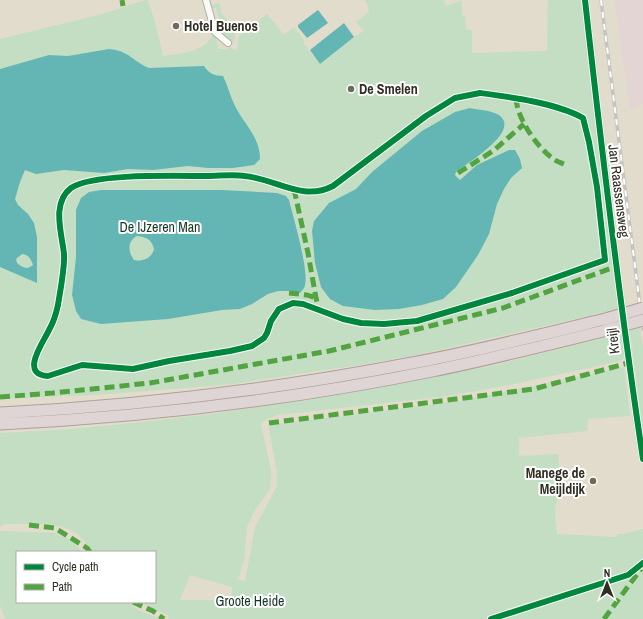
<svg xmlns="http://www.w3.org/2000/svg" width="643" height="619" font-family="'Archivo Narrow',sans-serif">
<rect width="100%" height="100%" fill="#e1dccb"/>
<path fill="#e4d5d5" d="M615 0H643V104L630 110Z"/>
<path fill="#c3dec3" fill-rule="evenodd" d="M145 0 148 1 155 22 163 56C181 53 203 53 213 35L216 36 218 49H226L231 47 233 50H237L239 36 267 14 284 35 294 27 304 40V44L320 64 354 37 364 31 356 22 369 12 367 3 364 0H444L446 6 460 1 462 2V15L465 16 466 29 472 31V53L547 51 548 0H581L619 309 421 354 372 363 233 384 111 394 0 399V39L103 14Z
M216 3 220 4 221 12 236 33 233 43 231 44 220 34 223 33 216 8H211V6Z
M640 327 643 347V429L630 331Z
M623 333 626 356 620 361 510 385 447 396 278 415 263 421 261 425 271 470V481L270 489 255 510 247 527 244 560 238 580 245 581 255 527 276 488 277 473 269 428 271 425 461 401 624 367 630 416 588 419 587 431 519 438V456L558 454 561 489 556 504 555 518 557 534 617 537V534H624L643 529V619H169L168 615 138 602H155V552H93C88 546 83 538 76 533 58 521 26 524 5 524L0 527V433L72 429 143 422 219 413 307 399 491 366ZM190 575 232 587V600H180Z
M0 531 55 533 71 540 82 552H17V602H128L138 610 160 619H5L0 606Z"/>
<path fill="#64b6b5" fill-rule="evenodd" d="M318 10 328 23 307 38 298 27V25Z
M344 23 354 37 320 64 310 50Z
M109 49C130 51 132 61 149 68L204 66C208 73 215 76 223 76 228 86 230 96 235 106 244 124 260 137 260 159L254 165 233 168H208L188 166 153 170 128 169 104 173 64 170 36 174 25 170 20 182 15 199 18 205 28 214 34 223 37 237V283L0 267V69L49 55 68 56ZM22 254C29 255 31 259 33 265 27 270 23 268 17 263L16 259Z
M470 108C478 110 489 110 497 114 525 129 466 164 456 172L455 175 460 180 477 165 509 150H515L520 159 522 168 511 178 504 189 497 204 489 234 478 255 456 287 443 299 422 305 399 309 375 310 343 306 330 299 321 287 315 263 312 231 314 221 329 203 356 189 372 172 422 131 455 112Z
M101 190H222L277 193 286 196 289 200C293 216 311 276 304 288 303 290 301 291 300 293L290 291H278L268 294 252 304 240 309 222 310 168 319 101 324 81 319 76 311 72 295 76 257V210L81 198 89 192ZM137 236C147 237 152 240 154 249 152 258 143 262 134 260 128 252 127 241 137 236Z"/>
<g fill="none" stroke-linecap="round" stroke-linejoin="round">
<defs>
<path id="minor" d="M206 0 215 32 228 43
M585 0C602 153 620 307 643 459"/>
<path id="motorway" d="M0 413C138 406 277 389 412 363 478 351 544 334 609 318
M0 424C145 417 290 400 432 371 492 359 551 344 611 329"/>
</defs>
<use href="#minor" stroke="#b3afa1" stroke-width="8"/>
<use href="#motorway" stroke="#ada19a" stroke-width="13"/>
<use href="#minor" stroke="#fafaf7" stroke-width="6"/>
<use href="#motorway" stroke="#dfd5d4" stroke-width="11"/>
<defs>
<path id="rail" d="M601 0 643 329"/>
</defs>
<use href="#rail" stroke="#c6c4c0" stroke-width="3.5"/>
<use href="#rail" stroke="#fff" stroke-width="2" stroke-dasharray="6" stroke-linecap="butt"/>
<defs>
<path id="motorway-bridge" d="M609 318 643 308
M611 329 643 320"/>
</defs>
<use href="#motorway-bridge" stroke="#ada19a" stroke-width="13" stroke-linecap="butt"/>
<use href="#motorway-bridge" stroke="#dfd5d4" stroke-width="11"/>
<path stroke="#52a441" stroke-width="5" stroke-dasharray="10 5" stroke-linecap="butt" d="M122 0 123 6
M516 98C517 119 538 149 555 160 558 162 562 163 566 165
M458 173 493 151 524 124
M294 189 308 253 316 298 319 309
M289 293 307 295 316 298
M0 397 53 393 150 383 329 351 503 308 617 266
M269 423 534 389 628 363
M29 525 55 528 87 548 90 552
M133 602 153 611 164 619
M604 619 641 569"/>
<defs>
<path id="cycleway" d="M585 0C602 153 620 307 643 459
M480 93C510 97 556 103 583 118L589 142 597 187 605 260 512 293 417 321 384 324 361 323 343 319 303 304 293 303 279 309 271 321 267 333 264 338 252 346 230 351 169 361 133 369 82 365 48 376C18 375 45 340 50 328 54 321 56 314 58 305 60 292 65 267 64 254 62 234 51 203 71 188 93 173 177 176 206 176 219 176 233 174 245 176 276 179 303 202 333 186L426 116 455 98Z
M491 619 628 575 643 563"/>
</defs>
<use href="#cycleway" stroke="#fff" stroke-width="8"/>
<use href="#cycleway" stroke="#00873e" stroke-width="6"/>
</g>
<g fill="#6e6a5c" stroke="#fff" stroke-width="1.5">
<circle cx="176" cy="26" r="4"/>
<circle cx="351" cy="89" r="4"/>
<circle cx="593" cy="481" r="4"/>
</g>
<g text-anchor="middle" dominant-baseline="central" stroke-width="4" stroke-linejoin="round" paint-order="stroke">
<g font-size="14" font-weight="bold" fill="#302d21" stroke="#fff" text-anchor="start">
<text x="184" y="26">Hotel Buenos</text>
<text x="359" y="89">De Smelen</text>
<text x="585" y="473" text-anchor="end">Manege de<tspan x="585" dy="16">Meijldijk</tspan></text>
</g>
<g font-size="14" fill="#302d21" stroke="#fff">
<text transform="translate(619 191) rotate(83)">Jan Raassensweg</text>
<text transform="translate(613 341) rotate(-97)">Kreijl</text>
</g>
<g font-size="14" fill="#173724" stroke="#fff">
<text x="160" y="227">De IJzeren Man</text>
<text x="250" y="601">Groote Heide</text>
</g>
</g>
<rect x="16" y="551" width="140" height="52" fill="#ffffff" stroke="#acaba6"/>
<rect x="24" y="564" width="20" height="6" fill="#00873e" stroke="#acaba6"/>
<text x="52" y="571" font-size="12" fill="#302d21">Cycle path</text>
<rect x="24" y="584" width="20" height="6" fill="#52a441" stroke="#acaba6"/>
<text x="52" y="591" font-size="12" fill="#302d21">Path</text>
<g transform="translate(607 583)" stroke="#ffffff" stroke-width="3" paint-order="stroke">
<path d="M0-3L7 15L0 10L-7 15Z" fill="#302d21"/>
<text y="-6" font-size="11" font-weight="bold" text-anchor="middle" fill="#302d21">N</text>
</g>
</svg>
